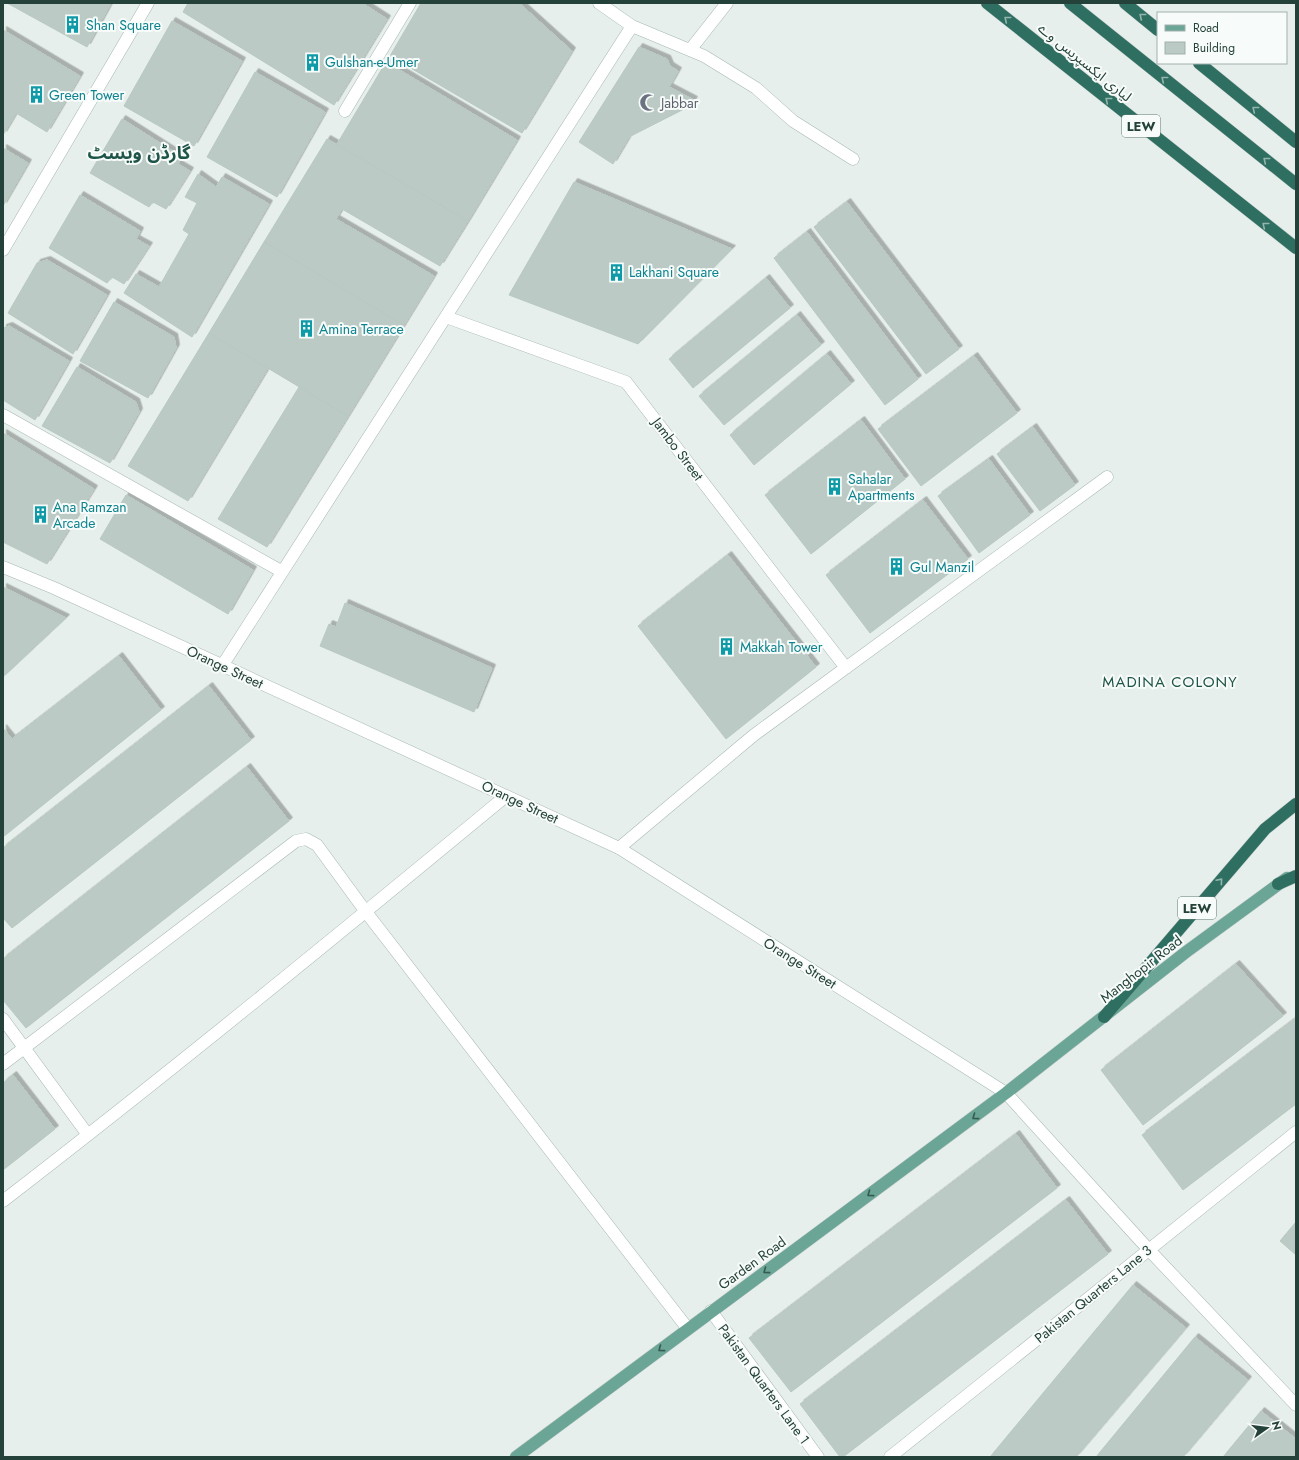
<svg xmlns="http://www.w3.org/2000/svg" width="1299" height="1460" font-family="Jost,'Noto Sans Arabic',sans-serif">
<defs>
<filter id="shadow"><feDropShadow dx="3.5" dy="-3.5" stdDeviation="0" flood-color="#0004"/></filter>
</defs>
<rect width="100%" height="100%" fill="#e6efeb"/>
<path fill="#bbcac4" stroke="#b8c9c2" filter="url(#shadow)" d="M7 3H111L87 47Z
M188 3H362L387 19 334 105 183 12Z
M421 3H519L572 51 522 133 390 56Z
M172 21 242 61 194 146 124 106Z
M3 30 80 76 47 132 16 113 3 135Z
M639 47 667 59 670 66 678 71 669 87 694 100 690 106 629 137 613 164 579 142Z
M386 62 517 140 468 221 337 144Z
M255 72 325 112 277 197 207 157Z
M122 119 182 157 178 164 190 171 166 209 153 202 149 207 90 173Z
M327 139 468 221 440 266 342 209 336 219 434 276 404 325 264 242Z
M3 148 28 163 3 206Z
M198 174 216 187 222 177 269 204 192 337 124 293 136 274 159 287 189 234 183 230 197 203 185 197Z
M574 182 732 249 638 344 509 295Z
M80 195 140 231 136 239 149 246 124 284 112 277 107 283 49 248Z
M847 202 959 349 926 374 814 227Z
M807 232 918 379 885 405 774 258Z
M264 242 404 325 348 416 209 333Z
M47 260 107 295 73 354 8 313 37 263Z
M766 278 790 308 693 388 669 359Z
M114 302 174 337 176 348 148 398 80 361Z
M797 315 821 345 724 425 699 396Z
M9 326 69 361 35 420 3 400V328Z
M209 333 268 368 188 501 128 466Z
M827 354 851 384 754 465 730 435Z
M974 356 1017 413 921 486 878 429Z
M77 367 136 402 139 412 110 463 42 426Z
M299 387 348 416 267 547 218 519Z
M861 420 905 479 811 554 765 495Z
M1033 427 1075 485 1040 511 997 454Z
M3 433 94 489 47 564 3 542Z
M989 459 1030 515 979 553 938 496Z
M126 495 253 570 228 614 100 539Z
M923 500 968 559 870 633 826 575Z
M728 555 816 667 726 739 638 626Z
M3 587 66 618 3 677Z
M345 603 492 668 474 712 320 646 329 624 336 627Z
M119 656 161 710 3 837V728L12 739Z
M209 686 251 740 12 928 3 918V848Z
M247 767 289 821 26 1028 3 1000V959Z
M1236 964 1283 1016 1143 1125 1101 1070Z
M1296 1018V1104L1183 1190 1142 1135Z
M13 1075 55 1129 3 1170V1083Z
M1016 1134 1057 1188 791 1392 749 1338Z
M1066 1200 1108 1254 843 1457H840L800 1404Z
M1296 1222V1255L1280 1241Z
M1133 1285 1186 1328 1076 1457H990Z
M1195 1337 1248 1380 1183 1457H1096Z
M1261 1411 1296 1439V1457H1223Z"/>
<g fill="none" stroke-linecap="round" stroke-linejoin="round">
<defs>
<path id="minor" d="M599 3 632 26 704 56 756 88 793 121 853 159
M690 50 727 3
M345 111 410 3
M3 250 148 3
M446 317 626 382 846 668
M3 415 281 571
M222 666 632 26
M619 848 754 735 1107 477
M3 1019 88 1135
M3 1064 296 841 306 839 317 845 366 912 688 1329
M1006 1093 1149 1250 1296 1405
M3 1201C173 1070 340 933 506 796
M711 1311 818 1457
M890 1457 1296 1132"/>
<path id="tertiary" d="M3 567 54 588 619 848 1006 1093"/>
<path id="primary" d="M516 1457 1006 1093 1186 952 1287 878"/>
<path id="motorway" d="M987 3 1296 248
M1070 3 1296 184
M1125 3 1158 30
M1199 63 1296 142
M1278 884 1296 876
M1104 1017 1265 829 1296 804"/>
</defs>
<use href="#minor" stroke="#a8b8b2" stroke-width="13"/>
<use href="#tertiary" stroke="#a8b8b2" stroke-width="13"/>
<use href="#primary" stroke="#c2cac8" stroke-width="13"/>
<use href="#motorway" stroke="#c2cac8" stroke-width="13"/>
<use href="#minor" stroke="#fff" stroke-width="12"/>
<use href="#tertiary" stroke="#fff" stroke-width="12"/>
<use href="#primary" stroke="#6aa596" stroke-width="12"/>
<use href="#motorway" stroke="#2f6f62" stroke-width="12"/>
</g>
<defs><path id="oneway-chevron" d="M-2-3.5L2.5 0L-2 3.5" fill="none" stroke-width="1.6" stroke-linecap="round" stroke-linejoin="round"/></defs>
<g stroke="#93b5ae">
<use href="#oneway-chevron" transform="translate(1142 16) rotate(-141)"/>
<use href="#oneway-chevron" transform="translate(1007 19) rotate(-141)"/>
<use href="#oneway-chevron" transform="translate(1164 79) rotate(-141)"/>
<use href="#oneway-chevron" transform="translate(1108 100) rotate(-141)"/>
<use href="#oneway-chevron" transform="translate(1255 109) rotate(-141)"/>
<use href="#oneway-chevron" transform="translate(1266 160) rotate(-141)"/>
<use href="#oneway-chevron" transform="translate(1265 225) rotate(-141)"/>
<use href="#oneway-chevron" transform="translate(1220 881) rotate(-49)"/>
</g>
<g stroke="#365b51">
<use href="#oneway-chevron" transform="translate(975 1117) rotate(144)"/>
<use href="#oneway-chevron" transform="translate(870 1194) rotate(144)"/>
<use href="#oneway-chevron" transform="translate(766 1271) rotate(144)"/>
<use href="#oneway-chevron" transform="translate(661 1349) rotate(143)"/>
</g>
<defs>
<symbol id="building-bare" viewBox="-9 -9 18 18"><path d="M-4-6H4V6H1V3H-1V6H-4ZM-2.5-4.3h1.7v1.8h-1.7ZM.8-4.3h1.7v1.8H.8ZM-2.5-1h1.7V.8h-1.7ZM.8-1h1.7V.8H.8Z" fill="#0f9aa8" stroke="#f7fbf9" stroke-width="2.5" paint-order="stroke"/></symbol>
<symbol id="mosque-bare" viewBox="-9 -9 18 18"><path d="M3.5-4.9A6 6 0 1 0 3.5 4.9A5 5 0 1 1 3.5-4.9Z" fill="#6b7280" stroke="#f7fbf9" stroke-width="2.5" paint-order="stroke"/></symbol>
</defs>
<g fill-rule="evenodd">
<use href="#building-bare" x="60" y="12" width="25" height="25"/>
<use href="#building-bare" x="300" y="50" width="25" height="25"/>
<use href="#building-bare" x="24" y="82" width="25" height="25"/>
<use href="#mosque-bare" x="636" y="90" width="25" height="25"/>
<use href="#building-bare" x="604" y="260" width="25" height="25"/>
<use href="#building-bare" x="294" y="316" width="25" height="25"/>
<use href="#building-bare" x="822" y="474" width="25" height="25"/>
<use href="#building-bare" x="28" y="502" width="25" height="25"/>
<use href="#building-bare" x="884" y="554" width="25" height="25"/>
<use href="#building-bare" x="714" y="634" width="25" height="25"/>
</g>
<g text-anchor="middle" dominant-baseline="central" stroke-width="4" stroke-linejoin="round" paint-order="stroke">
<g fill="#f7fbf9" stroke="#637a73" stroke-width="1">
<rect x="1122" y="115" width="38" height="22" rx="3"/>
<rect x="1178" y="897" width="38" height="22" rx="3"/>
</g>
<g font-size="13" font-weight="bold" fill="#24423a">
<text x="1141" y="126">LEW</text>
<text x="1197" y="908">LEW</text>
</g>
<g font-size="14" fill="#0d838f" stroke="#f7fbf9" text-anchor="start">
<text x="86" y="25">Shan Square</text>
<text x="325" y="62">Gulshan-e-Umer</text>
<text x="49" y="95">Green Tower</text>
<text x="629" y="272">Lakhani Square</text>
<text x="319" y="329">Amina Terrace</text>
<text x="848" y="479">Sahalar<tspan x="848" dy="16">Apartments</tspan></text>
<text x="53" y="507">Ana Ramzan<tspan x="53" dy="16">Arcade</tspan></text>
<text x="910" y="567">Gul Manzil</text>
<text x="740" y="647">Makkah Tower</text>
</g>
<g font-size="14" fill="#24423a" stroke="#f7fbf9">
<text transform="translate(1085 62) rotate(39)">لیاری ایکسپریس وے</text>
<text transform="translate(678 449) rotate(53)">Jambo Street</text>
<text transform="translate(225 667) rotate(25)">Orange Street</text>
<text transform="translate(520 802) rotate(25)">Orange Street</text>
<text transform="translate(800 963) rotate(32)">Orange Street</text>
<text transform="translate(1141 969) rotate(-38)">Manghopir Road</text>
<text transform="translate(752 1263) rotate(-36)">Garden Road</text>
<text transform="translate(1093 1294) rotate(-39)">Pakistan Quarters Lane 3</text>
<text transform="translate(764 1384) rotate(54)">Pakistan Quarters Lane 1</text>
</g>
<g font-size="14" fill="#5b616d" stroke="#f7fbf9" text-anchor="start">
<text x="661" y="103">Jabbar</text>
</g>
<g font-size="15" letter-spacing="1" fill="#1f5548" stroke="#f7fbf9">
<text x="1170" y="682">MADINA COLONY</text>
</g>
<g font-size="18" font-weight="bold" fill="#1f5548" stroke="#f7fbf9">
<text x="139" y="153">گارڈن ویسٹ</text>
</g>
</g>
<rect width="1299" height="1460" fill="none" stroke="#24423a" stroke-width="8"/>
<rect x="1157" y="12" width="130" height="52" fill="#f7fbf9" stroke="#a3b1ad"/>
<rect x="1165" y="25" width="20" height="6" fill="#6aa596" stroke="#a3b1ad"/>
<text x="1193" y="32" font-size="12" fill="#24423a">Road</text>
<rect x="1165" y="42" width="20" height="12" fill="#bbcac4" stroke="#a3b1ad"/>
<text x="1193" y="52" font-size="12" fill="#24423a">Building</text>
<g transform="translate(1267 1428) rotate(76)" stroke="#f7fbf9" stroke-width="3" paint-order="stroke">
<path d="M0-3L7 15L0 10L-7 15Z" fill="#24423a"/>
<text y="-6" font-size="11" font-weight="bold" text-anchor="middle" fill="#24423a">N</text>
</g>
</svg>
